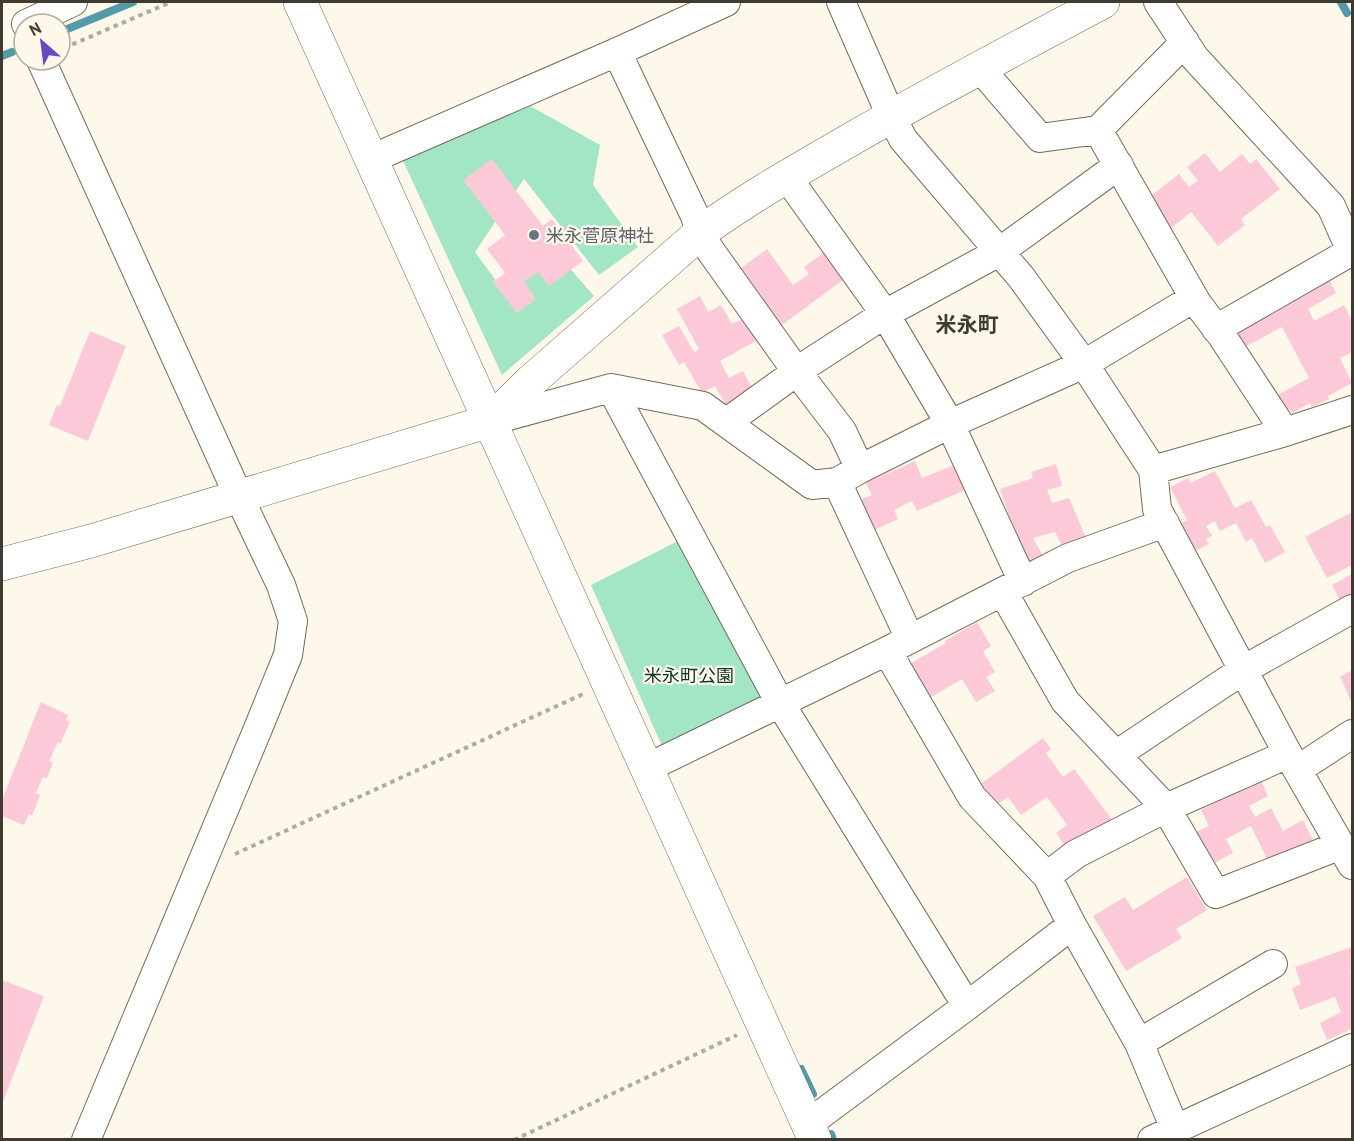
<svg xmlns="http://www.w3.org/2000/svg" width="1354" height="1141" font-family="'PT Sans','Noto Sans JP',sans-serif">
<rect width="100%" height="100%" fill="#fef8eb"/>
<path fill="#a3e6c6" d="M509 94 600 145 593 185 638 247 599 275 524 179 475 252 502 289 559 256 594 296 502 375 393 139Z
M680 540 763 698 662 746 591 585Z"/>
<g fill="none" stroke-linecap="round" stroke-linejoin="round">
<path stroke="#529ba9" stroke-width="8" d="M1341 2 1347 13
M60 32 133 2
M2 56 12 52
M801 1069 813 1094
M831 1134 833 1140"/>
</g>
<path fill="#fcc9d9" d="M1205 153 1220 172 1242 154 1250 164 1256 159 1280 189 1241 219 1245 225 1218 246 1191 212 1170 229 1147 199 1179 174 1189 187 1198 181 1187 167Z
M492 159 543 226 552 219 583 261 549 286 538 272 524 282 536 299 517 313 493 282 505 273 487 249 505 235 463 180Z
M767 249 793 285 809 274 804 267 827 250 847 277 778 328 737 271Z
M1327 276 1336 293 1308 309 1314 321 1344 305 1352 321V352L1340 358 1352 383 1328 396 1329 399 1312 407 1310 403 1292 413 1289 409 1282 413 1274 397 1309 378 1282 327 1243 348 1232 328Z
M700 296 708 312 721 305 732 324 750 315 763 337 720 361 729 378 743 371 755 394 728 409 715 386 702 393 684 362 679 365 662 335 679 326 694 352 699 349 677 309Z
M90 331 126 346 88 441 49 425 57 405 60 406Z
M915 461 922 478 959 463 970 488 917 511 912 501 894 510 898 519 872 531 858 500 872 495 866 483Z
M1056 464 1062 486 1047 490 1052 503 1069 498 1087 540 1064 549 1055 532 1033 538 1046 562 1028 571 1000 489 1033 478 1031 472Z
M1215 471 1235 508 1251 500 1266 527 1270 525 1285 552 1265 563 1252 538 1246 542 1236 523 1220 531 1215 521 1206 526 1212 536 1206 539 1209 544 1193 552 1179 524 1187 520 1170 487 1188 478 1191 483Z
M1352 512V565L1327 578 1305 537Z
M1352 574V599L1342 604 1332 585Z
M977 622 991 646 983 651 995 672 986 677 995 691 976 702 962 679 928 699 908 665 946 643 945 641Z
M1352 670V703L1340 677Z
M41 702 68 715 66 720 70 722 60 744 58 742 49 761 53 763 47 778 43 777 36 793 40 795 32 816 29 814 24 825 2 816V800Z
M1043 738 1051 749 1046 753 1063 777 1074 769 1113 821 1069 852 1056 833 1067 825 1047 797 1021 815 1008 797 993 807 978 786Z
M1261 780 1268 796 1249 806 1255 817 1271 808 1283 831 1303 820 1315 844 1271 867 1251 826 1226 839 1233 853 1212 864 1196 832 1209 826 1201 810Z
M1187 877 1207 910 1176 929 1182 938 1126 971 1093 916 1125 897 1133 910Z
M1352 947V969L1350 970 1352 979V1029L1327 1040 1320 1023 1341 1012 1335 997 1300 1010 1292 988 1301 984 1295 967Z
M2 980 44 996 2 1104Z"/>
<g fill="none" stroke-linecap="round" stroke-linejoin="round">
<defs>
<path id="street" d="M841 2 891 116 903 139 1021 277 1084 364 1153 470 1157 509 1288 754 1352 865
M1158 2 1195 58 1331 206 1352 253
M26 24 73 2
M617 52 695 216 700 233 710 250 797 372 842 431 860 469
M41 60 239 497 281 585 293 621 288 655 257 731 86 1140
M979 67 1040 138 1098 130 1197 303 1222 336 1285 432
M1098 130 1185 42
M371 159 617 52 726 2
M787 177 885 314 950 424 1023 582
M1216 329 1352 251
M611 388 780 703 967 1006
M490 421 611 388 703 406 812 485 837 482 860 469 950 424 1084 364 1194 298
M727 422 803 367 885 314 999 252 1119 165
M1153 470 1285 432 1352 410
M837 482 910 639
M1003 592 1065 701 1166 808 1216 894 1341 845
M887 651 972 797 1047 876 1072 925 1139 1043 1175 1129
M1116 755 1243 670 1352 609
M647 768 887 651 1068 558 1165 523
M1297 770 1352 734
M1047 876 1076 854 1166 808 1288 754
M1139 1043 1273 964
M808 1124 967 1006 1072 925
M1152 1140 1352 1048"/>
<path id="secondary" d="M300 2 815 1140
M2 564 91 541 490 421 531 381 700 233C749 197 802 168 855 137 937 90 1020 46 1103 2"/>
</defs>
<use href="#street" stroke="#766d59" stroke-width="30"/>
<use href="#secondary" stroke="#766d59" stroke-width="34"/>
<path stroke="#b0ab9f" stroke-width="4" stroke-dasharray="4.5 4.5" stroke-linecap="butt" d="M64 48 171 2
M235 854 583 694
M514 1140 737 1035"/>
<use href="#street" stroke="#fff" stroke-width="28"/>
<use href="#secondary" stroke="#fff" stroke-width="33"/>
</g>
<circle fill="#6b7280" stroke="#fef8eb" stroke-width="2" cx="534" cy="235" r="6"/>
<g text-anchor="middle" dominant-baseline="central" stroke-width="4.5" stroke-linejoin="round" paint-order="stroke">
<g font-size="18" fill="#5b616d" stroke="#fef8eb" text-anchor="start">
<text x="546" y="235">米永菅原神社</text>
</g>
<g font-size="18" fill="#0c3424" stroke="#fef8eb">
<text x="689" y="675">米永町公園</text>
</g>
<g font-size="21" font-weight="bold" fill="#3f3b32" stroke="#fef8eb">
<text x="967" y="324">米永町</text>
</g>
</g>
<rect width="1354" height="1141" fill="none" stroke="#3f3b32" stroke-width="6"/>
<g transform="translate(42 42) rotate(332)"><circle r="28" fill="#fef8eb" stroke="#b2aca1" stroke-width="1.5"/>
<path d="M0-4.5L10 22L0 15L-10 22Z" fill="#654ac3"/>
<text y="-9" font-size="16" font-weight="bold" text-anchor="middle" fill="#3f3b32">N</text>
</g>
</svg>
